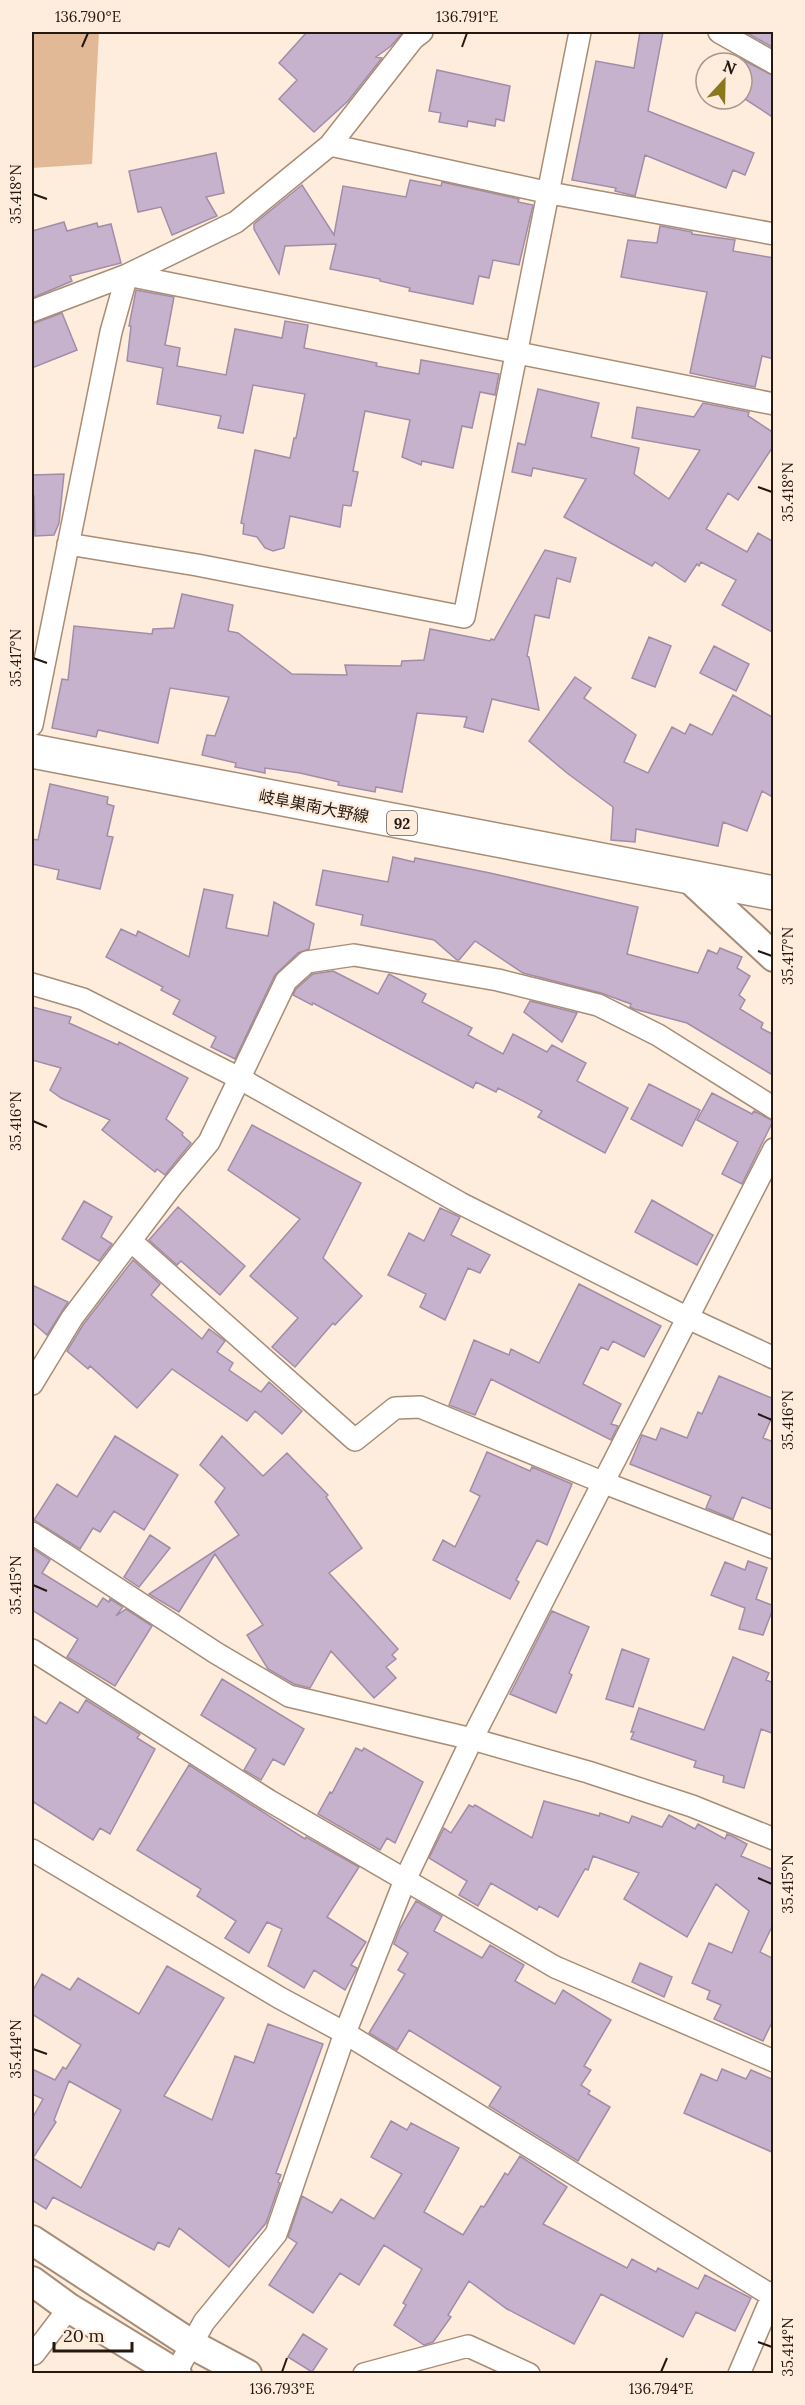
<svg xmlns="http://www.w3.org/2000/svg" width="805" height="2405" font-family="Lora,'Noto Sans JP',serif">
<rect width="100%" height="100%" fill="#feecdd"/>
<path fill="#e2b997" d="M32 32H99L92 164 32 168Z"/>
<path fill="#c7b2ce" stroke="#a18da8" stroke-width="1.5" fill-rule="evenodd" d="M307 32H403L391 46 376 57 382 58 348 101 314 132 279 99 297 80 279 63Z
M640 32H663L648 111 754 153 745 175 733 170 726 188 645 155 635 196 615 191 616 188 572 180 596 61 634 68Z
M748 32H774V48L747 33Z
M733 55 774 76V118L742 97V63H728Z
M437 70 510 86 504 121 496 119 495 126 468 121 467 127 439 122 441 113 429 111Z
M216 153 224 193 206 197 217 216 172 235 161 207 138 212 129 171Z
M410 180 441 186 442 182 519 199 518 202 533 205 519 265 493 260 489 278 479 276 473 304 409 291 410 288 380 281V279L330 269 336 244 285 246 279 274 254 229V224L302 185 334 235 343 186 406 197Z
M64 222 67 231 97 223 98 227 111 224 121 263 70 276 72 281 32 298V231Z
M660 226 692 232V234L735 240 733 251 774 258V359L762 356 755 387 690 373 707 292 621 277 628 240 657 243Z
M136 290 174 297 165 345 180 348 177 366 226 375 235 329 282 338 285 321 308 325 304 348 377 363 376 366 419 374 421 360 499 374 495 395 480 392 472 428 462 426 453 468 422 461 421 465 402 457 410 420 365 411 353 471 358 472 351 506 343 505 340 527 290 516 284 548 273 551 265 548 257 537 243 534 244 524 241 523 255 450 290 458 294 438H296L305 394 253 385 243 433 218 428 221 416 157 404 163 368 127 361 131 326H129Z
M62 313 77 350 32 368V324Z
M538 389 599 403 591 437 639 448 634 474 669 499 700 450 632 438 637 407 694 417 703 403 749 412 748 416 774 433V445L738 500 728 493 706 529 747 552 758 533 774 542V633L722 605 736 580 701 562 699 566 697 564 685 582 655 562 652 566 564 517 586 479 533 468 531 476 512 472 518 443 525 445Z
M64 474 59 523 54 535 35 536 34 496H32V475Z
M545 550 576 558 570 582 557 578 549 618 535 615 527 656 529 657 539 710 492 699 483 732 464 727 467 717 417 713 402 792 376 787 375 792 338 785 339 782 300 773 265 768V773L235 767 236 763 202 755 207 735 215 736 229 697 170 688 158 743 98 730 96 737 52 728 62 679 68 680 74 626 152 634 153 629 174 628 182 594 233 605 228 631 238 633 292 674 347 675 345 665 401 666 402 661 424 660 430 629 490 641 491 639 494 640Z
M649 637 671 646 655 687 632 678Z
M714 646 749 664 736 691 700 673Z
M575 677 591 688 584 698 636 735 624 762 648 773 672 727 685 734 690 724 712 735 733 695 774 718V798L762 791 747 831 723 822 718 846 636 829 635 842 611 840 613 807 567 773 529 741Z
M50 784 108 797 107 804 114 806 107 836 113 837 100 889 57 879 59 870 32 864V839L38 840Z
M393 857 414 862 415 858 490 873 638 907 627 954 698 973 708 950 717 954 720 948 742 957 737 968 750 976 739 995 745 1000 740 1009 763 1023 761 1028 774 1035V1076L687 1023 634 1009 630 1007 631 1004 601 993 523 973 475 941 459 960H457L434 940 361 925 363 915 316 905 323 870 388 882Z
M204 889 233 895 226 928 268 936 274 902 314 924 309 949 298 953 275 975 235 1059 211 1047 216 1037 173 1014 180 1000 161 990 163 987 106 957 121 929 136 936 138 931 189 957Z
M333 971 378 994 389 974 426 994 422 1002 472 1028 468 1035 503 1054 513 1034 547 1052 552 1045 586 1063 577 1081 628 1108 605 1153 538 1117 542 1111 498 1088 496 1092 476 1082 473 1088 313 1003 312 1005 293 995 296 989 313 974Z
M530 1001 577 1013 562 1042 524 1012Z
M32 1007 71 1017 69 1023 118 1045 119 1042 188 1078 166 1119 183 1133 182 1135 191 1143 165 1175 157 1169 155 1172 102 1130 110 1120 61 1098 50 1090 61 1068 32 1060Z
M649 1084 700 1110 682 1146 631 1119Z
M712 1093 752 1114 754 1111 773 1121 742 1184 722 1174 738 1142 697 1120Z
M252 1125 361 1183 323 1258 362 1296 335 1325 333 1323 295 1367 272 1347 298 1318 250 1276 300 1219 228 1170Z
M652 1200 713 1235 697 1265 635 1232Z
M84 1201 112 1217 101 1237 112 1244 99 1261 62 1239Z
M178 1207 245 1266 220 1295 181 1261 177 1265 149 1240Z
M440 1208 460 1217 451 1235 490 1255 480 1273 468 1268 445 1320 420 1307 426 1294 388 1275 409 1233 424 1241Z
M133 1260 160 1284 151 1295 202 1339 209 1329 225 1341 217 1352 233 1363 229 1370 261 1392 269 1382 302 1411 282 1434 255 1411 247 1421 172 1369 137 1408 90 1366 88 1369 67 1351 83 1325Z
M579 1284 661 1326 644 1357 613 1341 608 1350 601 1347 583 1384 621 1404 611 1424 618 1426 611 1440 491 1379 475 1415 449 1405 474 1340 509 1355 511 1349 539 1363Z
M32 1285 68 1302 47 1335 32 1322Z
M719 1376 774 1399V1412L763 1438 774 1442V1510L742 1497 733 1519 706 1508 711 1496 630 1464 642 1435 656 1440 661 1428 687 1438 698 1412 702 1414Z
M115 1436 178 1475 144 1530 114 1511 100 1532 93 1528 80 1549 34 1520 57 1484 77 1497Z
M222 1436 263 1476 287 1453 328 1495 326 1497 362 1548 329 1573 398 1649 392 1655 396 1659 386 1667 396 1678 374 1698 331 1651 310 1688 294 1684 268 1669 247 1635 263 1625 215 1554 179 1612 149 1594 239 1535 215 1502 225 1488 200 1465Z
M487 1452 530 1471 532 1467 572 1484 547 1545 537 1540 516 1580 519 1582 510 1599 433 1560 443 1540 455 1547 480 1496 470 1491Z
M150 1535 170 1548 139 1587 124 1577Z
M32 1548 50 1560 42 1573 97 1607 103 1598 109 1602 110 1599 123 1607 116 1616 126 1609 152 1626 115 1686 67 1657 78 1639 32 1610Z
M748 1561 767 1568 756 1599 774 1606 763 1635 739 1629 745 1608 711 1595 725 1562 745 1570Z
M552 1611 589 1627 569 1673 572 1675 556 1713 510 1694Z
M622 1649 649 1659 633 1707 606 1699Z
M733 1657 769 1673 766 1680 774 1683V1734L761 1729 744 1788 723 1782 724 1776 694 1767 696 1761 631 1739 634 1732H631L639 1708 704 1730Z
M222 1679 304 1729 284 1765 273 1759 261 1780 244 1770 256 1749 201 1715Z
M86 1700 140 1734 137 1738 155 1749 110 1834 100 1828 93 1840 32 1801V1715L46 1724 60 1702 78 1713Z
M356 1748 362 1751 364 1748 423 1782 395 1843 387 1838 380 1850 318 1814 330 1792 332 1793Z
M189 1765 305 1839 306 1837 359 1867 327 1917 366 1942 351 1965 357 1968 345 1990 314 1970 304 1988 268 1966 282 1929 267 1922 249 1953 225 1938 236 1921 197 1896 201 1889 137 1850Z
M544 1801 599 1816 600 1813 629 1823 632 1816 662 1827 669 1815 695 1829 698 1824 725 1839 727 1834 734 1837 747 1844 741 1856 774 1870V1922L760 1952 774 1959V2018L763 2041 714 2019 721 2005 707 1999 710 1991 692 1983 709 1943 732 1953 749 1911 716 1884 687 1937 624 1899 639 1873 593 1856 588 1870 585 1869 558 1917 539 1906 537 1910 491 1883 478 1906 459 1895 467 1881 429 1858 444 1828 451 1833 469 1805 473 1807 475 1805 532 1838Z
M416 1901 442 1916 434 1931 482 1958 490 1945 524 1965 515 1981 555 2004 563 1990 611 2020 584 2066 591 2070 581 2085 590 2091 588 2094 610 2107 578 2161 489 2106 501 2087 409 2030 397 2050 369 2033 405 1974 398 1970 408 1953 394 1944 400 1928Z
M640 1963 672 1977 664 1997 632 1982Z
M167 1966 224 1998 164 2096 212 2120 235 2056 254 2063 268 2024 323 2044 276 2173 281 2175 278 2182 280 2183 266 2223 229 2267 179 2228 169 2247 158 2242 154 2250 53 2197 46 2209 32 2200V2119L43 2099 32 2094V2069L55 2080 63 2067 66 2069 81 2045 32 2014V1992L42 1974 70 1990 78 1978 139 2014ZM69 2081 121 2110 81 2188 33 2158 56 2122 54 2120Z
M722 2069 746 2079 751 2070 774 2080V2153L684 2113 701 2074 717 2081Z
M391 2121 407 2130 411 2123 459 2148 424 2212 463 2235 481 2206 484 2207 505 2173 508 2175 520 2156 567 2187 543 2224 627 2268 632 2259 656 2272 658 2268 698 2289 705 2275 751 2298 735 2331 696 2312 683 2337 601 2294 574 2344 507 2309 469 2281 448 2315 451 2317 433 2342 424 2345 394 2325 406 2305 403 2303 422 2269 384 2245 359 2285 340 2273 313 2313 269 2285 297 2243 288 2237 302 2196 332 2213 341 2199 374 2219 402 2174 371 2157Z
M303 2334 327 2349 312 2372 288 2357Z"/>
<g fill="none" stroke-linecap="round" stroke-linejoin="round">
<defs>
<path id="street" d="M719 32 774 63
M330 145 550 193 774 234
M127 275 774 404
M32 311 127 275 236 222 330 145 413 39 422 32
M68 544 197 565 464 617 580 32
M32 725 111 332 127 275
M32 984 83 999 239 1078 460 1203 688 1318 774 1358
M131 1241 355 1440 395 1408 420 1407 602 1482 774 1548
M32 1384 72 1318 172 1186 209 1142 286 981 307 962 354 955 498 980 598 1005 658 1035 774 1108
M32 1533 216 1653 289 1696 472 1739 588 1772 692 1806 774 1839
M32 1650 268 1800 555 1967 774 2061
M32 1850 280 1998 345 2033 774 2297
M32 2353 34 2354 69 2308
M175 2374 204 2322 276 2234 345 2033 405 1880 472 1739 774 1149
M364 2374 468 2346 529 2374
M739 2374 774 2292"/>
<path id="secondary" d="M689 878 774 957
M32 2240 191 2344 247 2374
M32 2281 69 2308 177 2374"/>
<path id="primary" d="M32 751 774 893"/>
</defs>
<use href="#street" stroke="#a88d76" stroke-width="24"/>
<use href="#secondary" stroke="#a88d76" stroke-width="32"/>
<use href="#primary" stroke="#a88d76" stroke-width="36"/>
<use href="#street" stroke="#fff" stroke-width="21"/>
<use href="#secondary" stroke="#fff" stroke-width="28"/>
<use href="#primary" stroke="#fff" stroke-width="33"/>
</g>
<path fill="none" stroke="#241911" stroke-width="2" d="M82 47 88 33M462 47 467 33M33 194 47 199M758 487 772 492M33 658 47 663M758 951 772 956M33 1121 47 1127M758 1414 772 1420M33 1585 47 1591M758 1878 772 1884M33 2049 47 2054M758 2342 772 2347M282 2372 287 2358M661 2372 667 2358"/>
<g text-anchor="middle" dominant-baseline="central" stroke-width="4.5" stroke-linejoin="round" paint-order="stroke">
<rect fill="#feecdd" stroke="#65584e" stroke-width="1.5" x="387" y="811" width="30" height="24" rx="4.5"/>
<g font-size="15" font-weight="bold" fill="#241911">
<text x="402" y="823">92</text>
</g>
<g font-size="16" fill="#241911" stroke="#feecdd">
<text transform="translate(314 806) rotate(11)">岐阜巣南大野線</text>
</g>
</g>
<rect width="805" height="2405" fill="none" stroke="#feecdd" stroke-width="66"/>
<g transform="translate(724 81) rotate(22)"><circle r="28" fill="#feecdd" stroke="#a7988b" stroke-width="1.5"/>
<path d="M0-4.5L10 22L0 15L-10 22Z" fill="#8a781d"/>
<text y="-9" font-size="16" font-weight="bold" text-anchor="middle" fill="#241911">N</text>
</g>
<path d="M54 2342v9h78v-9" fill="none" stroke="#241911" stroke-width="3"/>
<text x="63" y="2342" font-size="18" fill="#241911" stroke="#feecdd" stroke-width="4.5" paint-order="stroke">20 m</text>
<rect x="33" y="33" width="739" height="2339" fill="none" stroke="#241911" stroke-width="2"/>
<g font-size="15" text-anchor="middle" fill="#241911">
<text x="88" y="22">136.790°E</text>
<text x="467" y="22">136.791°E</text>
<text transform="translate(16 194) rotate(-90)" y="5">35.418°N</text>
<text transform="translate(788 492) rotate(-90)" y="5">35.418°N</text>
<text transform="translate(16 658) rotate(-90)" y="5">35.417°N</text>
<text transform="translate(788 956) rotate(-90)" y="5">35.417°N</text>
<text transform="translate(16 1121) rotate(-90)" y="5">35.416°N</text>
<text transform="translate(788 1420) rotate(-90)" y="5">35.416°N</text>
<text transform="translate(16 1585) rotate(-90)" y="5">35.415°N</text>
<text transform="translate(788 1884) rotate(-90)" y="5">35.415°N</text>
<text transform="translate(16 2049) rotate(-90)" y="5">35.414°N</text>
<text transform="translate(788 2347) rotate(-90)" y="5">35.414°N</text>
<text x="282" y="2394">136.793°E</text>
<text x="661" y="2394">136.794°E</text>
</g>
</svg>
